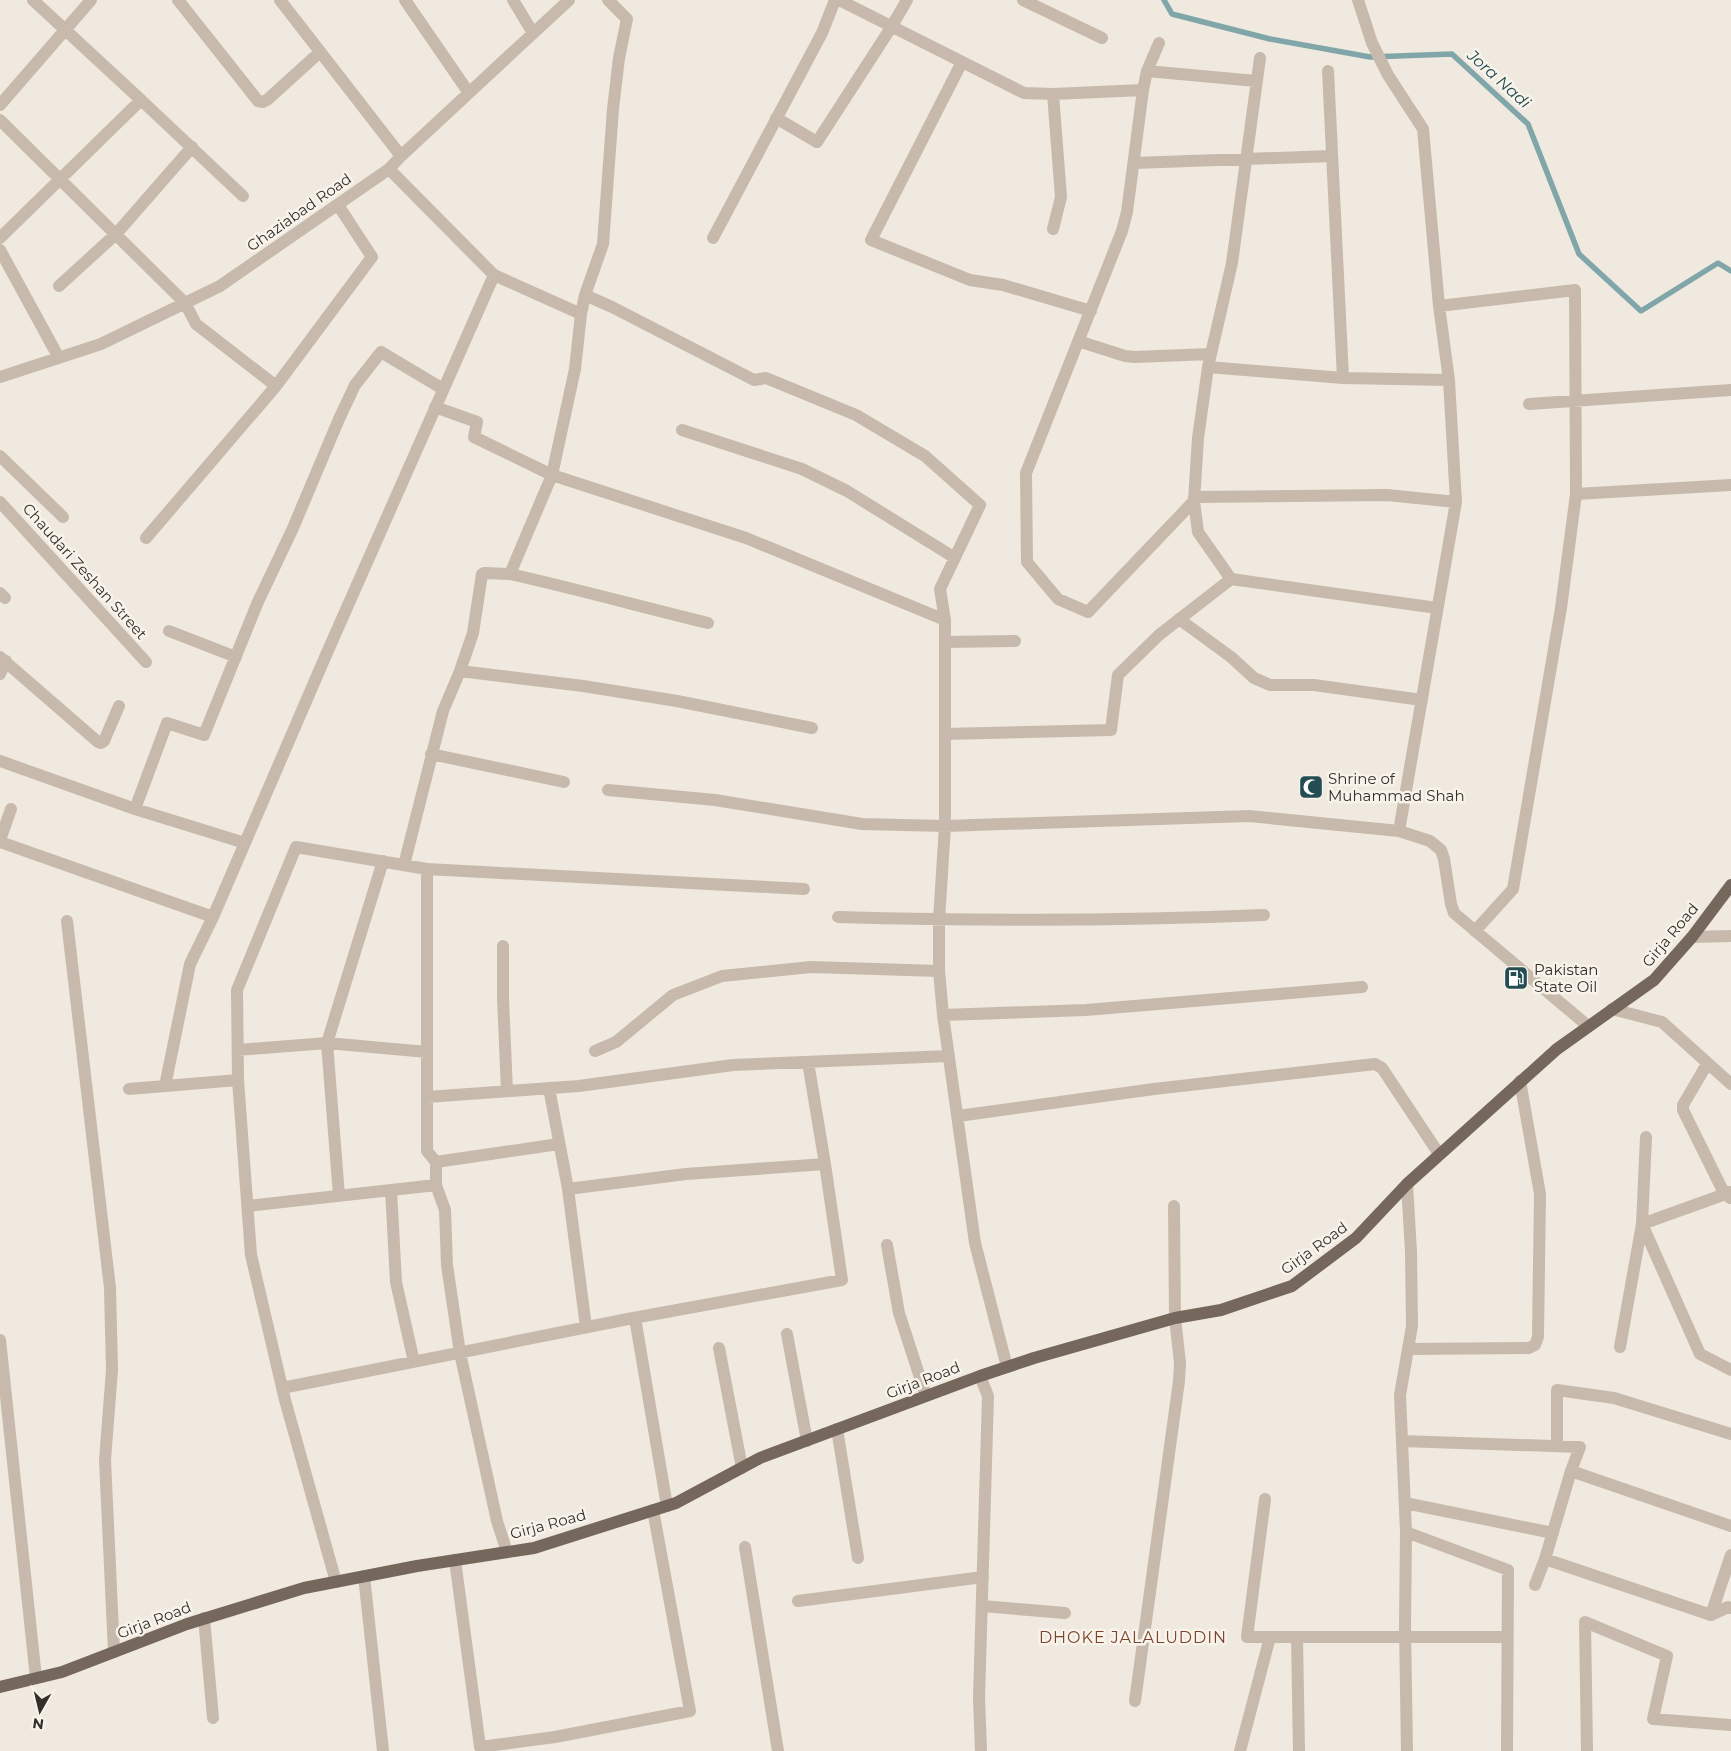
<svg xmlns="http://www.w3.org/2000/svg" width="1731" height="1751" font-family="Montserrat,sans-serif">
<rect width="100%" height="100%" fill="#f0e9df"/>
<g fill="none" stroke-linecap="round" stroke-linejoin="round">
<path stroke="#81a6aa" stroke-width="5.5" d="M1164 0 1172 14 1270 39 1370 57 1452 54 1528 124 1579 254 1641 311 1718 263 1731 271"/>
<path stroke="#c7baac" stroke-width="12" d="M33 0 141 100
M178 0 258 101 263 102 267 100 320 52
M280 0 401 156
M405 0 469 93
M513 0 533 33
M839 0 1024 93 1053 94 1143 90
M1023 0 1102 38
M1358 0 1372 43 1388 75 1423 129 1439 306 1449 380 1456 502 1399 831
M1159 43 1147 71 1143 90 1127 212 1122 231 1026 473 1027 562 1058 599 1088 612 1194 501
M962 62 871 240 970 280 1003 285 1091 311
M1147 71 1256 81
M1328 71 1343 378
M0 105 91 0
M776 118 817 142 892 26 907 0
M0 120 185 303 196 324 276 386 372 257 338 205
M1134 163 1332 156
M1053 229 1061 197 1053 94
M0 238 141 100 243 196
M713 238 822 33 835 0
M0 250 59 358
M59 286 116 234 192 147
M585 295 603 244 613 109 619 58 627 19 608 0
M1439 306 1575 290 1576 494 1561 608 1513 889 1475 931
M581 314 585 295 612 307 754 380 766 378 856 415 925 456 980 505 940 589 945 620
M1078 341 1125 356 1134 357 1211 354
M1208 367 1343 378 1449 380
M0 377 101 344 220 286 389 169 401 156 569 0
M1529 404 1731 390
M435 407 477 422 474 437 552 475 746 538 945 620V826L939 920V971L943 1015 975 1243 1007 1367
M682 430 802 469 847 491 955 558
M0 456 63 517
M1576 494 1731 485
M1194 497 1387 495 1456 502
M0 502 146 662
M146 538 276 386
M510 574C577 589 642 607 708 623
M1231 579 1198 532 1194 501 1198 438 1208 367 1232 263 1260 58
M0 593 5 598
M1179 619 1231 657 1254 678 1270 685H1314L1422 700
M169 631 236 657
M945 642 1015 641
M0 657 98 742 101 743 104 741 119 706
M460 671 583 686 677 701 812 728
M0 674 6 661
M945 734 1111 730 1118 675 1159 635 1231 579 1437 608
M431 754 564 782
M0 761 135 809 245 843
M608 790 715 800 862 824 945 826 1249 816 1399 831 1430 841 1441 850 1444 859 1451 904 1454 913 1588 1026
M135 809 167 723 204 735 257 604 293 528 339 419 355 385 381 352 443 389
M0 840 11 809
M0 842 213 917 190 964 165 1086
M404 865 443 711 460 671 473 633 482 574 484 573 510 574 552 475 575 369 581 314 494 275
M427 869 804 889
M213 917 326 655 494 275 389 169
M838 917C980 921 1122 921 1264 915
M67 921 110 1288 112 1370 105 1460 114 1652
M1692 937 1731 936
M503 946V998L507 1091
M1612 1009 1662 1022 1731 1084
M943 1015 1086 1010 1362 987
M238 1050 327 1043 427 1052
M595 1051 616 1042 673 995 722 976 811 967 939 971
M808 1062 825 1164
M1707 1064 1683 1105V1110L1723 1191 1728 1192 1730 1198
M549 1088 568 1189 586 1327
M129 1089 238 1080
M427 1097 579 1086 733 1065 949 1056
M958 1116 1154 1089 1375 1064 1382 1068 1439 1154
M436 1162 559 1144
M436 1185 445 1210 447 1265 460 1353 497 1521 507 1552
M391 1190 396 1282 414 1362
M1731 1192 1642 1224 1700 1354 1731 1370
M339 1196 327 1043 383 861
M248 1206 436 1185V1162L427 1151V869L296 847 237 990 238 1080 251 1255 285 1400 336 1582
M887 1245 899 1313 926 1396
M635 1318 667 1506
M787 1334 807 1441
M0 1340 36 1678
M1620 1347 1642 1224 1646 1137
M719 1348 742 1468
M1408 1349 1529 1348 1535 1345 1538 1337 1540 1194 1520 1081
M980 1376 988 1396 979 1698 981 1751
M282 1388 628 1319 842 1280 825 1164 686 1174 568 1189
M837 1429 858 1558
M1402 1441 1580 1447 1571 1471
M1557 1446V1390L1614 1398 1731 1434
M1265 1499 1247 1637H1507
M1405 1503 1553 1533
M1406 1532 1508 1570 1507 1751
M745 1547 778 1751
M1545 1559 1571 1471 1731 1526
M455 1560 480 1747 555 1737 690 1711 653 1510
M364 1576 383 1751
M1535 1585 1545 1559 1711 1615 1728 1607 1731 1608
M798 1601 983 1577
M982 1606 1065 1613
M1711 1615 1731 1555
M204 1618 213 1718
M1297 1637 1299 1751
M1135 1701 1179 1381 1180 1363 1175 1318 1174 1206
M1240 1751 1270 1637
M1407 1751 1405 1626 1406 1532 1400 1395 1412 1326 1411 1252 1407 1184
M1587 1751 1585 1622 1667 1656 1653 1719 1731 1725"/>
<path stroke="#76675d" stroke-width="12" d="M0 1687 62 1672 187 1624 304 1588 417 1566 534 1548 676 1503 760 1458 980 1376 1034 1358 1175 1318 1221 1310 1292 1286 1356 1238 1407 1184 1557 1049 1654 980 1692 937 1731 885"/>
</g>
<defs>
<symbol id="mosque-square" viewBox="-11 -11 22 22"><rect x="-9" y="-9" width="18" height="18" rx="4" fill="#244d53" stroke="#f8f3eb"/><path d="M3.5-4.9A6 6 0 1 0 3.5 4.9A5 5 0 1 1 3.5-4.9Z" fill="#fff"/></symbol>
<symbol id="fuel-square" viewBox="-11 -11 22 22"><rect x="-9" y="-9" width="18" height="18" rx="4" fill="#244d53" stroke="#f8f3eb"/><path d="M-5.5-6h7V0h2V4h1.3V-2.5L3-4.5l.8-.8L6-3V5H2.5V1h-1V6h-7ZM-4.2-4.7v3.2H.2V-4.7Z" fill="#fff"/></symbol>
</defs>
<g fill-rule="evenodd">
<use href="#mosque-square" x="1297" y="773" width="28" height="28"/>
<use href="#fuel-square" x="1502" y="964" width="28" height="28"/>
</g>
<g text-anchor="middle" dominant-baseline="central" stroke-width="5" stroke-linejoin="round" paint-order="stroke">
<g font-size="15" fill="#362f2a" stroke="#f8f3eb">
<text transform="translate(299 212) rotate(-35)">Ghaziabad Road</text>
<text transform="translate(85 571) rotate(48)">Chaudari Zeshan Street</text>
<text transform="translate(1670 935) rotate(-50)">Girja Road</text>
<text transform="translate(1314 1248) rotate(-36)">Girja Road</text>
<text transform="translate(923 1380) rotate(-21)">Girja Road</text>
<text transform="translate(548 1524) rotate(-15)">Girja Road</text>
<text transform="translate(154 1620) rotate(-21)">Girja Road</text>
</g>
<g font-size="15" fill="#362f2a" stroke="#f8f3eb" text-anchor="start">
<text x="1328" y="778">Shrine of<tspan x="1328" dy="17">Muhammad Shah</tspan></text>
<text x="1534" y="969">Pakistan<tspan x="1534" dy="17">State Oil</tspan></text>
</g>
<g font-size="16" font-style="italic" fill="#244d53" stroke="#f8f3eb">
<text transform="translate(1499 79) rotate(42)">Jora Nadi</text>
</g>
<g font-size="16" letter-spacing="1" fill="#7d442c" stroke="#f8f3eb">
<text x="1133" y="1637">DHOKE JALALUDDIN</text>
</g>
</g>
<g transform="translate(40 1711) rotate(188)" stroke="#f8f3eb" stroke-width="4" paint-order="stroke">
<path d="M0-4L9 19L0 12L-9 19Z" fill="#362f2a"/>
<text y="-8" font-size="14" font-weight="bold" text-anchor="middle" fill="#362f2a">N</text>
</g>
</svg>
